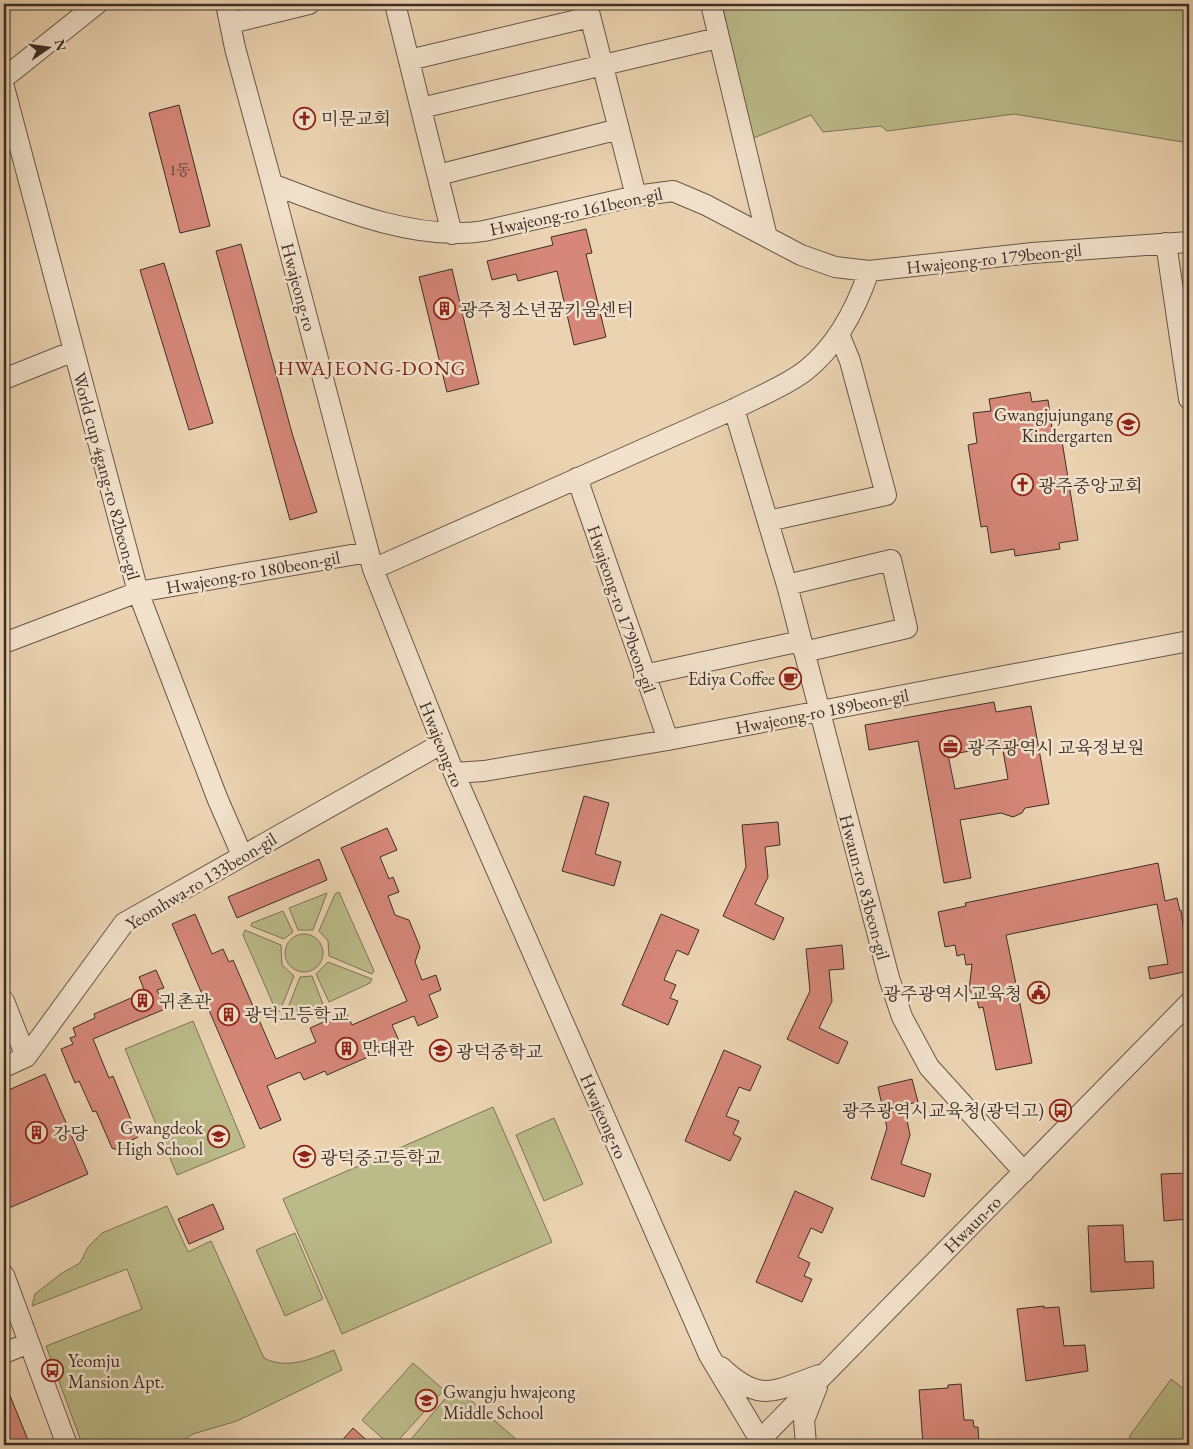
<svg xmlns="http://www.w3.org/2000/svg" width="1193" height="1449" font-family="'EB Garamond','Noto Serif KR',serif">
<rect width="100%" height="100%" fill="#ebd3b1"/>
<filter id="stains"><feTurbulence type="fractalNoise" baseFrequency=".004" numOctaves="4"/><feColorMatrix values="0 0 0 0 .2 0 0 0 0 .09 0 0 0 0 .02 0 0 0 .5 -.17"/></filter>
<radialGradient id="worn" r=".72"><stop offset=".6" stop-color="#630" stop-opacity="0"/><stop offset="1" stop-color="#630" stop-opacity=".3"/></radialGradient>
<path fill="#bbbb89" stroke="#7c7458" d="M722 4H1189V143L1014 114 887 131 881 126 823 132 811 115 751 139Z
M339 892 374 971 372 974 329 956 328 941 319 931 335 894Z
M327 893 313 930H298L289 908Z
M283 911 293 932 284 939 251 926 252 923Z
M245 930 281 945 282 965 294 976 280 1011 277 1013 243 935Z
M285 953a19 19 0 1 1 38 0a19 19 0 1 1-38 0Z
M328 962 372 979 370 983 329 1002 316 974Z
M312 976 323 1004 288 1019 284 1018 300 977Z
M193 1021 245 1147 177 1175 125 1049Z
M493 1107 552 1242 342 1334 283 1199Z
M554 1118 583 1184 544 1201 516 1135Z
M167 1206 188 1252 211 1241 264 1358C286 1370 312 1359 334 1350L342 1370 237 1421 193 1434 175 1445H88L81 1441 46 1346 142 1309 127 1269 32 1306 35 1294 62 1273 80 1263 88 1247 102 1233Z
M295 1233 323 1299 285 1316 256 1250Z
M413 1363 444 1390 394 1445H390L362 1420Z
M1171 1379 1189 1393V1445H1141L1129 1437Z
M455 1387 523 1445H406Z"/>
<path fill="#d68779" stroke="#3c2e28" fill-rule="evenodd" d="M179 105 210 226 180 233 149 113Z
M586 229 592 253 586 254 606 337 574 345 557 271 518 281 516 274 492 280 487 261 553 245 551 237Z
M241 244 292 433 317 512 290 520 216 251Z
M164 263 213 423 189 430 140 270Z
M452 269 479 384 447 392 419 277Z
M1030 392 1032 402 1048 400 1054 442 1062 441 1078 540 1059 543 1060 549 1015 556 1014 549 991 553 987 526 981 527 968 445 977 443 973 413 991 411 989 399Z
M994 702 996 712 1031 706 1049 804 1025 808 1022 813 1013 817 1001 813 960 820 971 878 944 883 918 741 869 750 865 725ZM1002 745 1008 779 955 789 948 755Z
M584 796 609 803 595 854 621 862 614 886 562 871Z
M778 822 780 845 765 847 768 877 755 904 784 918 774 940 723 916 746 867 742 825Z
M387 828 397 850 380 857 389 879 393 877 399 892 388 896 395 915 409 920 420 947 415 962 422 980 436 975 441 990 429 995 438 1017 418 1026 414 1016 392 1025 400 1043 327 1075 325 1071 304 1080 300 1072 267 1086 281 1120 260 1129 172 924 195 914 212 954 223 949 229 962 233 960 276 1059 316 1042 310 1028 346 1012 352 1025 407 1001 341 848Z
M319 859 327 880 237 918 228 897Z
M1158 863 1165 901 1177 898 1180 911 1181 910 1189 971 1150 979 1148 967 1168 964 1157 904 1006 935 1032 1063 996 1070 983 1007 979 1008 977 1000 969 990 972 964 966 965 964 954 957 956 955 945 945 947 938 912 966 906 965 903Z
M661 914 699 930 688 955 677 950 664 980 676 985 670 998 678 1001 668 1025 622 1005Z
M842 945 844 969 829 970 832 1001 819 1028 848 1042 838 1064 787 1039 810 991 806 949Z
M156 970 164 988 157 990 165 1009 93 1039 109 1078 113 1076 138 1137 126 1143 127 1146 118 1150 112 1148 96 1111 93 1112 79 1081 75 1083 61 1049 73 1044 70 1038 76 1036 73 1028 95 1018 94 1014 145 992 139 977Z
M724 1050 761 1066 750 1091 739 1087 726 1116 739 1121 733 1134 741 1138 730 1161 685 1141Z
M45 1074 88 1174 9 1208 4 1196V1092Z
M912 1079 918 1102 904 1105 910 1135 901 1164 931 1174 924 1197 871 1179 887 1128 878 1087Z
M1188 1173 1189 1219 1164 1221 1161 1174Z
M795 1191 833 1208 822 1233 811 1228 798 1257 810 1263 804 1276 812 1279 802 1302 756 1282Z
M213 1204 224 1229 189 1244 178 1219Z
M1123 1225 1125 1262 1153 1261 1154 1288 1091 1292 1088 1226Z
M1044 1306V1308L1059 1307 1064 1346 1085 1345 1088 1371 1026 1381 1017 1309Z
M4 1381 30 1445H7L4 1436Z
M961 1384 964 1420H973L974 1427H978L979 1445H923L919 1390 948 1388V1385Z
M353 1428 372 1445H338Z"/>
<g fill="none" stroke-linecap="round" stroke-linejoin="round">
<defs>
<path id="minor" d="M226 4 235 48 272 184 373 569 454 773 709 1355 760 1440 765 1445
M395 4 452 234
M587 4 636 196
M711 4 767 237
M231 23 309 4
M409 60 590 17
M4 78 97 4
M4 87 138 592 218 800 242 855
M421 108 718 38
M438 175 619 129
M272 184C335 208 417 242 484 231L636 196 673 191 706 205 801 255 835 267 869 271
M1166 243 1189 399
M4 379 74 351
M734 409 787 585 889 978 902 1017 929 1067 1024 1172
M577 478 668 740
M768 521 886 495 850 361 839 334
M373 569 734 409C757 397 784 387 805 371 837 346 856 309 869 271L1032 253 1189 242
M787 585 891 560 907 628 804 652
M4 643 138 592 368 552
M644 675 801 641
M454 773 484 771 668 740 1189 641
M4 1001 26 1057
M4 1067 26 1057 124 923 441 744
M4 1275 67 1445
M4 1353 29 1343
M721 1367C760 1404 774 1391 819 1375
M755 1445 1189 1003
M806 1445 804 1420 817 1387"/>
</defs>
<use href="#minor" stroke="#68574a" stroke-width="22"/>
<use href="#minor" stroke="#f2e2cc" stroke-width="20"/>
</g>
<defs>
<symbol id="church-ring" viewBox="-11 -11 22 22"><circle r="9.5" fill="#f2e2cc" stroke="#8f2418" stroke-width="1.5"/><path d="M-1.2-6h2.4v3.5h3.3v2.4h-3.3V6h-2.4V-.1h-3.3v-2.4h3.3Z" fill="#8f2418"/></symbol>
<symbol id="building-ring" viewBox="-11 -11 22 22"><circle r="9.5" fill="#f2e2cc" stroke="#8f2418" stroke-width="1.5"/><path d="M-4-6H4V6H1V3H-1V6H-4ZM-2.5-4.3h1.7v1.8h-1.7ZM.8-4.3h1.7v1.8H.8ZM-2.5-1h1.7V.8h-1.7ZM.8-1h1.7V.8H.8Z" fill="#8f2418"/></symbol>
<symbol id="school-ring" viewBox="-11 -11 22 22"><circle r="9.5" fill="#f2e2cc" stroke="#8f2418" stroke-width="1.5"/><path d="M0-5L7-2L0 1L-7-2ZM-4 1L0 2.5L4 1V4Q0 6-4 4Z" fill="#8f2418"/></symbol>
<symbol id="cafe-ring" viewBox="-11 -11 22 22"><circle r="9.5" fill="#f2e2cc" stroke="#8f2418" stroke-width="1.5"/><path d="M-5.5-4.5H6V0H3Q3 3.5 0 3.5H-2.5Q-5.5 3.5-5.5 0ZM3-3.2v2h1.7v-2ZM-6 4.5H4V6H-6Z" fill="#8f2418"/></symbol>
<symbol id="office-ring" viewBox="-11 -11 22 22"><circle r="9.5" fill="#f2e2cc" stroke="#8f2418" stroke-width="1.5"/><path d="M-6-3h4V-5.5h4V-3h4V5H-6ZM-1-4.5V-3h2v-1.5ZM-6 0V1H6V0Z" fill="#8f2418"/></symbol>
<symbol id="civic-ring" viewBox="-11 -11 22 22"><circle r="9.5" fill="#f2e2cc" stroke="#8f2418" stroke-width="1.5"/><path d="M-.6-6.5H3V-4.5H.6V-3L4-1V1h2V6H-6V1h2V-1L-.6-3ZM-1.2 2.5V6h2.4V2.5Z" fill="#8f2418"/></symbol>
<symbol id="bus-ring" viewBox="-11 -11 22 22"><circle r="9.5" fill="#f2e2cc" stroke="#8f2418" stroke-width="1.5"/><path d="M-5-6H5V4H4V6H2V4H-2V6H-4V4H-5ZM-3.5-4V0h7V-4ZM-3.5 1.2v1.5H-2V1.2ZM2 1.2v1.5H3.5V1.2Z" fill="#8f2418"/></symbol>
</defs>
<g fill-rule="evenodd">
<use href="#church-ring" x="292" y="106" width="25" height="25"/>
<use href="#building-ring" x="432" y="296" width="25" height="25"/>
<use href="#school-ring" x="1116" y="412" width="25" height="25"/>
<use href="#church-ring" x="1010" y="472" width="25" height="25"/>
<use href="#cafe-ring" x="778" y="666" width="25" height="25"/>
<use href="#office-ring" x="938" y="734" width="25" height="25"/>
<use href="#civic-ring" x="1026" y="980" width="25" height="25"/>
<use href="#building-ring" x="130" y="988" width="25" height="25"/>
<use href="#building-ring" x="216" y="1002" width="25" height="25"/>
<use href="#building-ring" x="334" y="1036" width="25" height="25"/>
<use href="#school-ring" x="428" y="1038" width="25" height="25"/>
<use href="#bus-ring" x="1048" y="1098" width="25" height="25"/>
<use href="#building-ring" x="24" y="1120" width="25" height="25"/>
<use href="#school-ring" x="206" y="1124" width="25" height="25"/>
<use href="#school-ring" x="292" y="1144" width="25" height="25"/>
<use href="#bus-ring" x="40" y="1358" width="25" height="25"/>
<use href="#school-ring" x="414" y="1388" width="25" height="25"/>
</g>
<g text-anchor="middle" dominant-baseline="central" stroke-width="5" stroke-linejoin="round" paint-order="stroke">
<g font-size="15" fill="#62443c">
<text x="180" y="169">1동</text>
</g>
<g font-size="18" fill="#3c2e28" stroke="#f2e2cc" text-anchor="start">
<text x="321" y="118">미문교회</text>
<text x="460" y="309">광주청소년꿈키움센터</text>
<text x="1113" y="414" text-anchor="end">Gwangjujungang<tspan x="1113" dy="21">Kindergarten</tspan></text>
<text x="1038" y="485">광주중앙교회</text>
<text x="775" y="678" text-anchor="end">Ediya Coffee</text>
<text x="967" y="747">광주광역시 교육정보원</text>
<text x="1022" y="993" text-anchor="end">광주광역시교육청</text>
<text x="159" y="1001">귀촌관</text>
<text x="244" y="1014">광덕고등학교</text>
<text x="362" y="1048">만대관</text>
<text x="456" y="1051">광덕중학교</text>
<text x="1044" y="1110" text-anchor="end">광주광역시교육청(광덕고)</text>
<text x="203" y="1127" text-anchor="end">Gwangdeok<tspan x="203" dy="21">High School</tspan></text>
<text x="53" y="1133">강당</text>
<text x="320" y="1157">광덕중고등학교</text>
<text x="68" y="1360">Yeomju<tspan x="68" dy="21">Mansion Apt.</tspan></text>
<text x="443" y="1391">Gwangju hwajeong<tspan x="443" dy="21">Middle School</tspan></text>
</g>
<g font-size="18" fill="#3c2e28" stroke="#f2e2cc">
<text transform="translate(576 211) rotate(-12)">Hwajeong-ro 161beon-gil</text>
<text transform="translate(994 258) rotate(-6)">Hwajeong-ro 179beon-gil</text>
<text transform="translate(299 287) rotate(75)">Hwajeong-ro</text>
<text transform="translate(107 476) rotate(75)">World cup 4gang-ro 82beon-gil</text>
<text transform="translate(253 572) rotate(-10)">Hwajeong-ro 180beon-gil</text>
<text transform="translate(622 609) rotate(71)">Hwajeong-ro 179beon-gil</text>
<text transform="translate(822 711) rotate(-11)">Hwajeong-ro 189beon-gil</text>
<text transform="translate(442 744) rotate(68)">Hwajeong-ro</text>
<text transform="translate(201 881) rotate(-31)">Yeomhwa-ro 133beon-gil</text>
<text transform="translate(865 887) rotate(75)">Hwaun-ro 83beon-gil</text>
<text transform="translate(604 1116) rotate(66)">Hwajeong-ro</text>
<text transform="translate(972 1224) rotate(-45)">Hwaun-ro</text>
</g>
<g font-size="20" letter-spacing="1" fill="#7a1f14" stroke="#f2e2cc">
<text x="372" y="368">HWAJEONG-DONG</text>
</g>
</g>
<rect width="1193" height="1449" fill="none" stroke="#ebd3b1" stroke-width="20"/>
<rect x="5" y="5" width="1183" height="1439" fill="none" stroke="#3c2e28" stroke-width="2.5"/>
<rect x="10" y="10" width="1173" height="1429" fill="none" stroke="#3c2e28"/>
<g transform="translate(48 48) rotate(77)" stroke="#f2e2cc" stroke-width="4" paint-order="stroke">
<path d="M0-4L9 19L0 12L-9 19Z" fill="#3c2e28"/>
<text y="-8" font-size="14" font-weight="bold" text-anchor="middle" fill="#3c2e28">N</text>
</g>
<rect width="100%" height="100%" filter="url(#stains)"/>
<rect width="100%" height="100%" fill="url(#worn)"/>
</svg>
